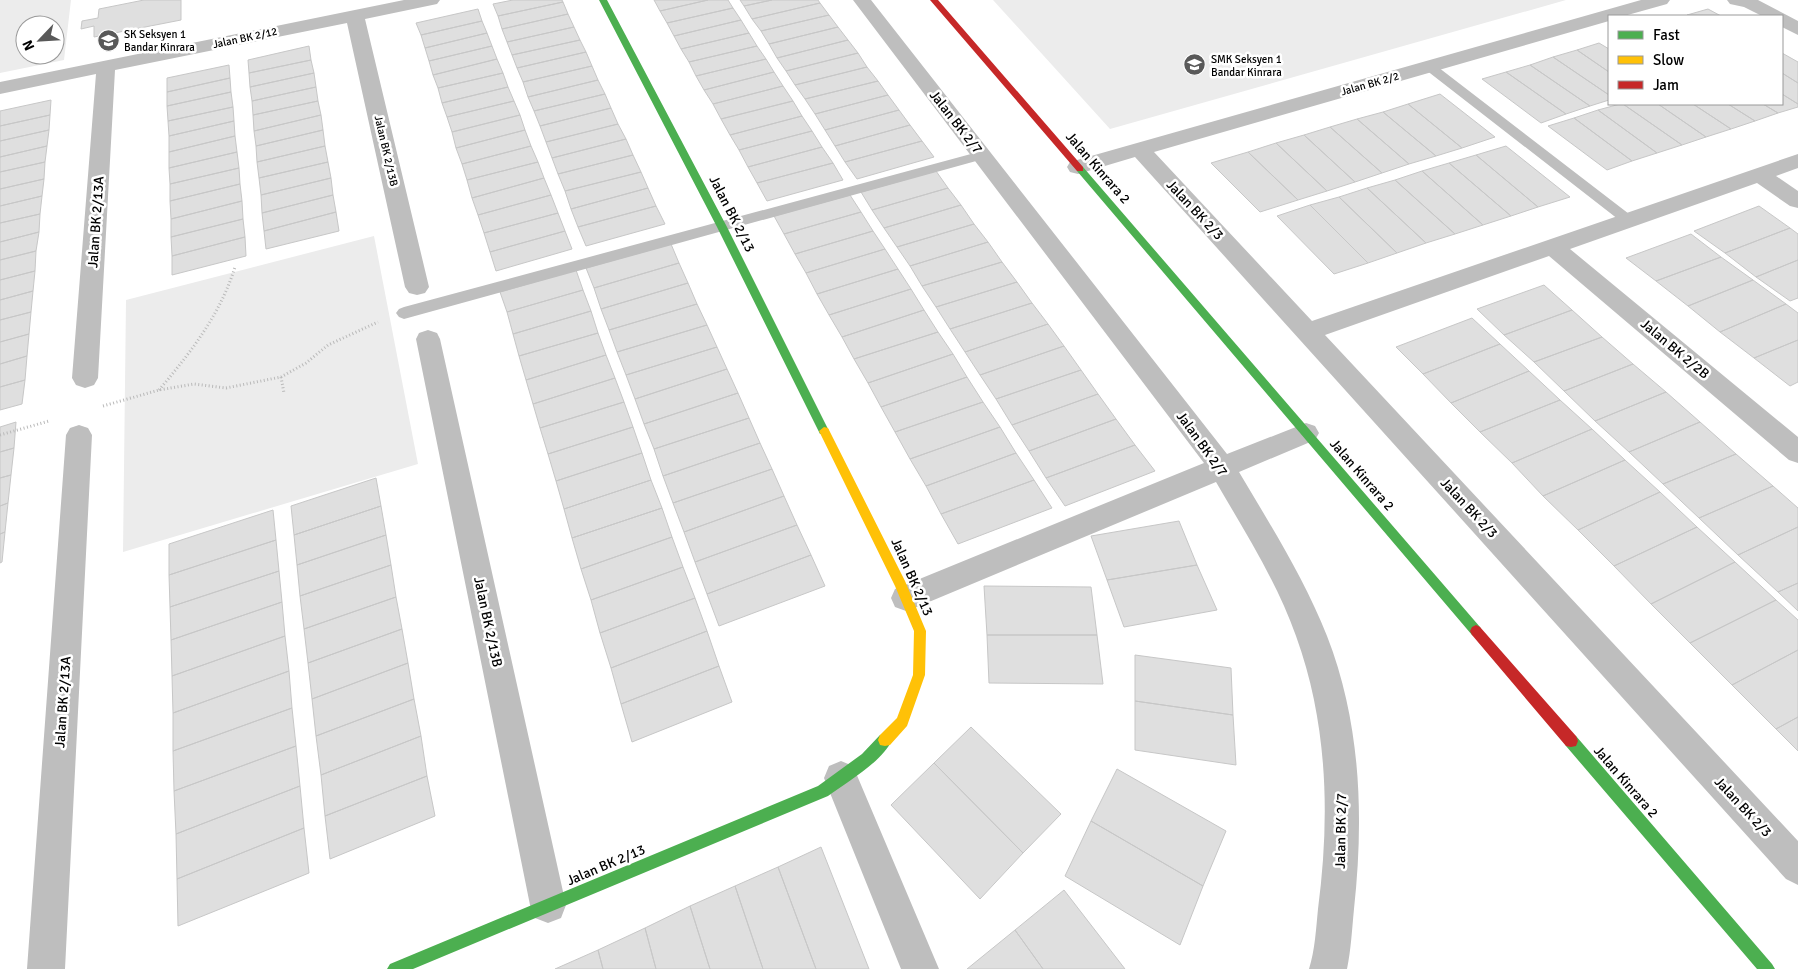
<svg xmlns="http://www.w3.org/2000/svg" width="1798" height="969" font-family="Signika,sans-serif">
<rect width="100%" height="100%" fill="#fff"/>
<path fill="#ececec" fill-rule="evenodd" d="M0 0H71L64 60 0 73ZM25 25H55V55H25Z
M993 0H1566L1110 129Z
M374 236 418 464 123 552 126 300Z"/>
<path fill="#dfdfdf" stroke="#c7c7c7" d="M144 0H181V20L94 37V26L81 29 82 21 98 18 99 9Z
M513 0H562L563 2 498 16 493 4Z
M654 0H708L660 11Z
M708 0H728L733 8 667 23 660 11Z
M740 0H772L744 6Z
M772 0H818L820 3 752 19 744 6Z
M563 2 568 14 502 29 498 16Z
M820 3 829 15 761 31 752 19Z
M733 8 741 20 674 36 667 23Z
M478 9 482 21 421 35 416 23Z
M1708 9 1721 16 1687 15Z
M568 14 574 27 507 42 502 29Z
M829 15 838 27 769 44 761 31Z
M741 20 749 33 681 49 674 36Z
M482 21 487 33 425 48 421 35Z
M574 27 580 40 512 55 507 42Z
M838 27 848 40 777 58 769 44Z
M487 33 492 46 429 61 425 48Z
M749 33 757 46 689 62 681 49Z
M580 40 586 52 517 68 512 55Z
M848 40 858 53 786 71 777 58Z
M1599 43 1609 49V72L1577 50Z
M309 46 311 60 249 73 248 60Z
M492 46 497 59 433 75 429 61Z
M757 46 766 59 696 76 689 62Z
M1577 50 1609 72V95L1553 57Z
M586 52 592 66 523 82 517 68Z
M858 53 867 67 795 85 786 71Z
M1782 53 1798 62V83L1782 73Z
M1553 57 1609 95V100L1590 106 1530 65Z
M497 59 503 73 438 88 433 75Z
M766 59 774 72 704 90 696 76Z
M311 60 314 73 250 87 249 73Z
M229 65 230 78 167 92V78Z
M1530 65 1590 106 1566 114 1506 72Z
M592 66 598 80 528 97 523 82Z
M867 67 878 81 805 99 795 85Z
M774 72 783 86 713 104 704 90Z
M1506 72 1566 114 1541 123 1482 79Z
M314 73 316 87 252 101 250 87Z
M503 73 508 87 442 103 438 88Z
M1782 73 1798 83V104L1782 94Z
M230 78 231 92 167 106V92Z
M598 80 605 94 534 111 528 97Z
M878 81 888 95 815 114 805 99Z
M783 86 793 101 721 119 713 104Z
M316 87 318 101 253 115 252 101Z
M508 87 514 101 447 117 442 103Z
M231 92 233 107 168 121 167 106Z
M605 94 611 108 540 126 534 111Z
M1440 94 1495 137 1462 148 1408 104Z
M1782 94 1798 104V107L1778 113 1763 104H1782Z
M888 95 899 110 825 130 815 114Z
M51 100 50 115 0 126V111Z
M318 101 321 115 254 131 253 115Z
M514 101 520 115 452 132 447 117Z
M793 101 802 116 730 135 721 119Z
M1408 104 1462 148 1436 156 1383 112Z
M1620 104H1623L1682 145 1657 153 1598 110Z
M1623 104H1658L1706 137 1682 145Z
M1658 104H1693L1731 129 1706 137Z
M1693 104H1728L1755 121 1731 129Z
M1728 104H1763L1778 113 1755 121Z
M233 107 234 121 169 136 168 121Z
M611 108 618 124 546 142 540 126Z
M899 110 910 125 835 146 825 130Z
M1598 110 1657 153 1632 161 1574 118Z
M1383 112 1436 156 1409 164 1357 119Z
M50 115 49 130 0 141V126Z
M321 115 323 130 256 146 254 131Z
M520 115 525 130 456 148 452 132Z
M802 116 812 131 739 150 730 135Z
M1574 118 1632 161 1607 170 1548 126Z
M1357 119 1409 164 1382 173 1330 127Z
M234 121 235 136 169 152V136Z
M618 124 626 139 552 158 546 142Z
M910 125 922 141 845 162 835 146Z
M1330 127 1382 173 1355 182 1304 135Z
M49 130 47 146 0 157V141Z
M323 130 325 146 257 162 256 146Z
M525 130 531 146 462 164 456 148Z
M812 131 822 147 748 167 739 150Z
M1304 135 1355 182 1327 191 1276 143Z
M235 136 237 152 169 168V152Z
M626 139 633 155 558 174 552 158Z
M922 141 934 157 857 179 845 162Z
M1276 143 1327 191 1298 200 1248 152Z
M47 146 45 162 0 172V157Z
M325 146 328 162 259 178 257 162Z
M531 146 538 162 467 180 462 164Z
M1506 146 1570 197 1538 207 1476 155Z
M822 147 833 163 757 183 748 167Z
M237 152 239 168 170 184 169 168Z
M1248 152 1298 200 1260 212 1211 163Z
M633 155 641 172 565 191 558 174Z
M1476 155 1538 207 1511 216 1449 163Z
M45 162 44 179 0 189V172Z
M328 162 331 178 261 195 259 178Z
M538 162 544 178 472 198 467 180Z
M833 163 843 180 767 201 757 183Z
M1449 163 1511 216 1483 225 1422 171Z
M239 168 240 184 170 201V184Z
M936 171 948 188 872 210 861 192Z
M1422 171 1483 225 1455 234 1395 180Z
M641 172 648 188 571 209 565 191Z
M331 178 333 195 262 213 261 195Z
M544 178 551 195 478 215 472 198Z
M44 179 42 196 0 206V189Z
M1395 180 1455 234 1426 243 1367 188Z
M240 184 242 201 171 219 170 201Z
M648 188 656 206 578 227 571 209Z
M948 188 961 205 884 228 872 210Z
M1367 188 1426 243 1397 253 1339 197Z
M333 195 336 212 264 231 262 213Z
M551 195 558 213 484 233 478 215Z
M850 195 861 212 784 234 774 216Z
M42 196 40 214 0 223V206Z
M1339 197 1397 253 1368 263 1310 205Z
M242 201 243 219 171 237V219Z
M961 205 974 224 897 247 884 228Z
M1310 205 1368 263 1334 274 1277 216Z
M656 206 665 224 586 246 578 227Z
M1759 206 1790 228 1725 253 1694 231Z
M336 212 339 231 266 249 264 231Z
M861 212 873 231 795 254 784 234Z
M558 213 565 231 490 252 484 233Z
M40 214 39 232 0 242V223Z
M243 219 245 237 172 256 171 237Z
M974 224 988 242 910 266 897 247Z
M1790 228 1798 234V260L1756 277 1725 253Z
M565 231 572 249 496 271 490 252Z
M873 231 885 249 806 273 795 254Z
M39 232 36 251 0 260V242Z
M1691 234 1721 257 1656 281 1626 258Z
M245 237 246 256 172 275V256Z
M988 242 1002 262 922 286 910 266Z
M671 244 679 263 594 288 586 268Z
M885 249 898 269 817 294 806 273Z
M36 251 35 271 0 280V260Z
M1721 257 1753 280 1688 306 1656 281Z
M1798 260V298L1790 301 1756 277Z
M1002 262 1017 282 936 307 922 286Z
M679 263 688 283 601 309 594 288Z
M898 269 911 289 829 315 817 294Z
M576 270 583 290 507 312 500 292Z
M35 271 33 291 0 300V280Z
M1753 280 1786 304 1720 332 1688 306Z
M1017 282 1032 303 950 329 936 307Z
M688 283 697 304 609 330 601 309Z
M1544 285 1572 310 1504 335 1477 309Z
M911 289 924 310 842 337 829 315Z
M583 290 591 311 513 334 507 312Z
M33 291 31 312 0 320V300Z
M1032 303 1048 324 965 352 950 329Z
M697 304 707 325 617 352 609 330Z
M1786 304 1798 313V340L1754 358 1720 332Z
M924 310 938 332 854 359 842 337Z
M1572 310 1602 337 1534 362 1504 335Z
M591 311 598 333 519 356 513 334Z
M31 312 29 334 0 342V320Z
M1472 318 1500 344 1423 374 1396 347Z
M1048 324 1064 346 980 375 965 352Z
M707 325 717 347 626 375 617 352Z
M938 332 953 354 868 383 854 359Z
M598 333 606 355 526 380 519 356Z
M29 334 27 356 0 364V342Z
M1602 337 1633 364 1564 391 1534 362Z
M1798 340V382L1790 386 1754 358Z
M1500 344 1529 371 1451 403 1423 374Z
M1064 346 1081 370 996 399 980 375Z
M717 347 727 369 635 399 626 375Z
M953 354 967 377 881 407 868 383Z
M606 355 615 378 533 404 526 380Z
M27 356 25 380 0 387V364Z
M1633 364 1666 392 1595 421 1564 391Z
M727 369 738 393 644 424 635 399Z
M1081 370 1098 394 1012 425 996 399Z
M1529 371 1560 400 1480 432 1451 403Z
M967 377 983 402 895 432 881 407Z
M615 378 624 402 540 428 533 404Z
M25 380 22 404 0 410V387Z
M1666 392 1700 422 1629 452 1595 421Z
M738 393 749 418 654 449 644 424Z
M1098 394 1116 419 1029 451 1012 425Z
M1560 400 1592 429 1512 463 1480 432Z
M624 402 633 427 548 454 540 428Z
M983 402 1000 427 910 459 895 432Z
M749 418 760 443 663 476 654 449Z
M1116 419 1135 445 1046 478 1029 451Z
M16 422 14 448 0 452V427Z
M1700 422 1736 454 1663 484 1629 452Z
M633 427 642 453 556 481 548 454Z
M1000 427 1016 453 926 486 910 459Z
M1592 429 1625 460 1543 496 1512 463Z
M760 443 772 469 673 503 663 476Z
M1135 445 1155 471 1065 506 1046 478Z
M14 448 11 475 0 478V452Z
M642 453 651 480 564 509 556 481Z
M1016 453 1034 480 941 514 926 486Z
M1736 454 1773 486 1699 518 1663 484Z
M1625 460 1660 492 1578 530 1543 496Z
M772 469 784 496 684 532 673 503Z
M11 475 8 503 0 506V478Z
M376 478 381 506 294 535 291 506Z
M651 480 662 508 572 538 564 509Z
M1034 480 1052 508 958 544 941 514Z
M1773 486 1798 508V527L1738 555 1699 518Z
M1660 492 1697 527 1614 566 1578 530Z
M784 496 797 525 695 562 684 532Z
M8 503 5 532 0 534V506Z
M381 506 386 535 297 565 294 535Z
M662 508 672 537 581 569 572 538Z
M273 510 276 540 169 575V544Z
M1179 521 1197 565 1107 580 1091 536Z
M797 525 811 555 707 594 695 562Z
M1697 527 1735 562 1651 604 1614 566Z
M1798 527V583L1778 592 1738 555Z
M5 532 2 562 0 563V534Z
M386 535 391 565 300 596 297 565Z
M672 537 683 567 591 600 581 569Z
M276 540 279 571 170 607 169 575Z
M811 555 825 586 719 626 707 594Z
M1735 562 1776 600 1690 643 1651 604Z
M391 565 396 597 304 629 300 596Z
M1197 565 1217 610 1124 627 1107 580Z
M683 567 695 598 600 633 591 600Z
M279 571 282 602 171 640 170 607Z
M1798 583V611L1778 592Z
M984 586 1091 587 1097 635H987Z
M396 597 402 629 308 663 304 629Z
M695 598 707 631 611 668 600 633Z
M1776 600 1798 620V650L1732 685 1690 643Z
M282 602 285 636 172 676 171 640Z
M402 629 408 663 312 699 308 663Z
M707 631 719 666 621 704 611 668Z
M987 635H1097L1103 684 989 683Z
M285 636 289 671 173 713 172 676Z
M1798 650V717L1776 729 1732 685Z
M1135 655 1231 668 1233 715 1135 701Z
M408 663 414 699 316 736 312 699Z
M719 666 732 702 632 742 621 704Z
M289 671 292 708 173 751V713Z
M414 699 421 736 321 775 316 736Z
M1135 701 1233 715 1236 765 1135 750Z
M292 708 296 746 174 791 173 751Z
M1798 717V751L1776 729Z
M971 727 1061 814 1023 853 934 763Z
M421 736 427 776 325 816 321 775Z
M296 746 300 786 176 834 174 791Z
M934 763 1023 853 980 899 891 805Z
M1117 769 1226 831 1203 886 1091 821Z
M427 776 435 816 330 859 325 816Z
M300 786 304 828 177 879 176 834Z
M1091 821 1203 886 1180 945 1065 876Z
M304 828 309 873 178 926 177 879Z
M821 847 869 969H816L778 867Z
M778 867 816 969H763L735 886Z
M735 886 763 969H710L690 906Z
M1064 890 1125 969H1043L1015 930Z
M690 906 710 969H656L645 928Z
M645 928 656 969H603L598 950Z
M1015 930 1043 969H967Z
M598 950 603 969H555Z"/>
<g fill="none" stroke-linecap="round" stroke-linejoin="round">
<path stroke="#b9b9b9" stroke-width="3" stroke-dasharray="1 2.5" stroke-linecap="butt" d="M281 377 284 393
M159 390C191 352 220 315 235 267
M103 406 159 390 194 384 226 388 281 377 306 363 328 345 378 322
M0 435 49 421"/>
<path fill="#bebebe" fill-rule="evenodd" d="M1430 63 1434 64 1633 217 1635 220 1633 223H1623L1426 70 1424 67Z
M982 151 987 152 989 155 987 158 404 319 399 317 396 313 399 309 404 307Z"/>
<path fill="#bebebe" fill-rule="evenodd" d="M404 0H440L437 4 365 19 429 287 425 293 417 295 409 293 405 287 347 23 115 70 98 378 94 385 85 388 76 385 72 378 96 74 0 94V82Z
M853 0H871L1227 454 1306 423 1315 426 1319 433 1315 440 1239 472C1271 526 1304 578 1327 636 1361 723 1364 817 1354 909 1352 929 1351 950 1347 969H1309C1315 950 1316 929 1318 909 1330 818 1328 724 1296 636 1277 582 1245 532 1216 482L917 607 906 611 895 607 891 598 895 589 1204 463Z
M1641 0H1670L1667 4 1624 16H1609V21L1154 152 1312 321 1798 154V168L1776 176 1798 191V208L1790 206 1757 183 1570 249 1798 437V463L1789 460 1549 256 1325 335 1798 841V885L1786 879 1135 157 1078 174 1070 172 1067 167 1070 162Z
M1727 0H1758L1798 21V35L1782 27V16H1762L1744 7 1730 4Z
M428 330 437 333 440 339 566 905 561 918 548 923 535 918 530 905 416 339 419 333Z
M79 425 88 428 92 435 65 969H27L66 435 70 428Z
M841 761 853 766 939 969H901L824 778 829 766Z"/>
<path fill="#4caf50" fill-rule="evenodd" d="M599 0H607L727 227 829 431 828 434H820L717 227Z
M1080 166 1083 167 1480 627 1482 631 1480 635 1476 637 1472 635 1077 171V167Z
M885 734 890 735 892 740C882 762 847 782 828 796L413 969H387L390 964 818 786 862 754 880 735Z
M1571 735 1576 736 1772 964 1775 969H1757L1566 746 1564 741 1566 736Z"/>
<path fill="#ffc107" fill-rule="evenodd" d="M824 427 828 428 905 581 926 631 925 675 907 726 890 745 885 746 880 745 878 740 880 735 897 718 913 675 914 631 895 586 819 431Z"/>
<path fill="#c62828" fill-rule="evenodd" d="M930 0H938L1083 167V171H1077Z
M1476 625 1480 627 1576 736 1578 741 1576 746 1571 747 1566 746 1472 635 1470 631 1472 627Z"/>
</g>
<defs>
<symbol id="school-disc" viewBox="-11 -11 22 22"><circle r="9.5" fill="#595959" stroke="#fff"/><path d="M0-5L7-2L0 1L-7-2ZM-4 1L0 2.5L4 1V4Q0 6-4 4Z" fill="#fff"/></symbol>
</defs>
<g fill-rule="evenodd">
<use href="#school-disc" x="96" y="28" width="25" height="25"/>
<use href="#school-disc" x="1182" y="52" width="25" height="25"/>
</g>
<g text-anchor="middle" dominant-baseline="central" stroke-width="5" stroke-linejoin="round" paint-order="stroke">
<g font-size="11" fill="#000" stroke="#fff" text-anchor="start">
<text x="124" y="34">SK Seksyen 1<tspan x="124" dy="13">Bandar Kinrara</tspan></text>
<text x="1211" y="59">SMK Seksyen 1<tspan x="1211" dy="13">Bandar Kinrara</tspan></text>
</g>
<g font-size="11" fill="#000" stroke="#fff">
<text transform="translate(245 38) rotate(-12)">Jalan BK 2/12</text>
<text transform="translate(1370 84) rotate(-16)">Jalan BK 2/2</text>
<text transform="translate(386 151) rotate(77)">Jalan BK 2/13B</text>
</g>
<g font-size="14" fill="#000" stroke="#fff">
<text transform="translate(956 122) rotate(52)">Jalan BK 2/7</text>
<text transform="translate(1098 168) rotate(49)">Jalan Kinrara 2</text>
<text transform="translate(1195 210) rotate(47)">Jalan BK 2/3</text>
<text transform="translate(732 214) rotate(63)">Jalan BK 2/13</text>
<text transform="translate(96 222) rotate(-86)">Jalan BK 2/13A</text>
<text transform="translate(1675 349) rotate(40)">Jalan BK 2/2B</text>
<text transform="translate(1202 444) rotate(54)">Jalan BK 2/7</text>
<text transform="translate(1362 475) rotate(49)">Jalan Kinrara 2</text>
<text transform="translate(1469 508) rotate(47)">Jalan BK 2/3</text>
<text transform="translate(912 577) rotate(66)">Jalan BK 2/13</text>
<text transform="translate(488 622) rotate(78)">Jalan BK 2/13B</text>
<text transform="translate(63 702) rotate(-86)">Jalan BK 2/13A</text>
<text transform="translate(1626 782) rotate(49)">Jalan Kinrara 2</text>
<text transform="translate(1743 807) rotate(47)">Jalan BK 2/3</text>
<text transform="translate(1341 831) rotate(-89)">Jalan BK 2/7</text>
<text transform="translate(606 865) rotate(-23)">Jalan BK 2/13</text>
</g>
</g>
<rect x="1608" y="15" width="175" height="90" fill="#ffffff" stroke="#999999"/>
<rect x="1618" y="31" width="25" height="8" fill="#4caf50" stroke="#999999"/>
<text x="1653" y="40" font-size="15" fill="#000000">Fast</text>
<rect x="1618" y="56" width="25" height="8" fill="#ffc107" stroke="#999999"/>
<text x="1653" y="65" font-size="15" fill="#000000">Slow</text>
<rect x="1618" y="81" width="25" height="8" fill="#c62828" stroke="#999999"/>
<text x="1653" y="90" font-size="15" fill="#000000">Jam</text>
<g transform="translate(40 40) rotate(245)"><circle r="24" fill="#ffffff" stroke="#999999"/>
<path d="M0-4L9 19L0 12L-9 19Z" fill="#595959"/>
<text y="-8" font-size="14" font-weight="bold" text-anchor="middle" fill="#000000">N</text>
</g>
</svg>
